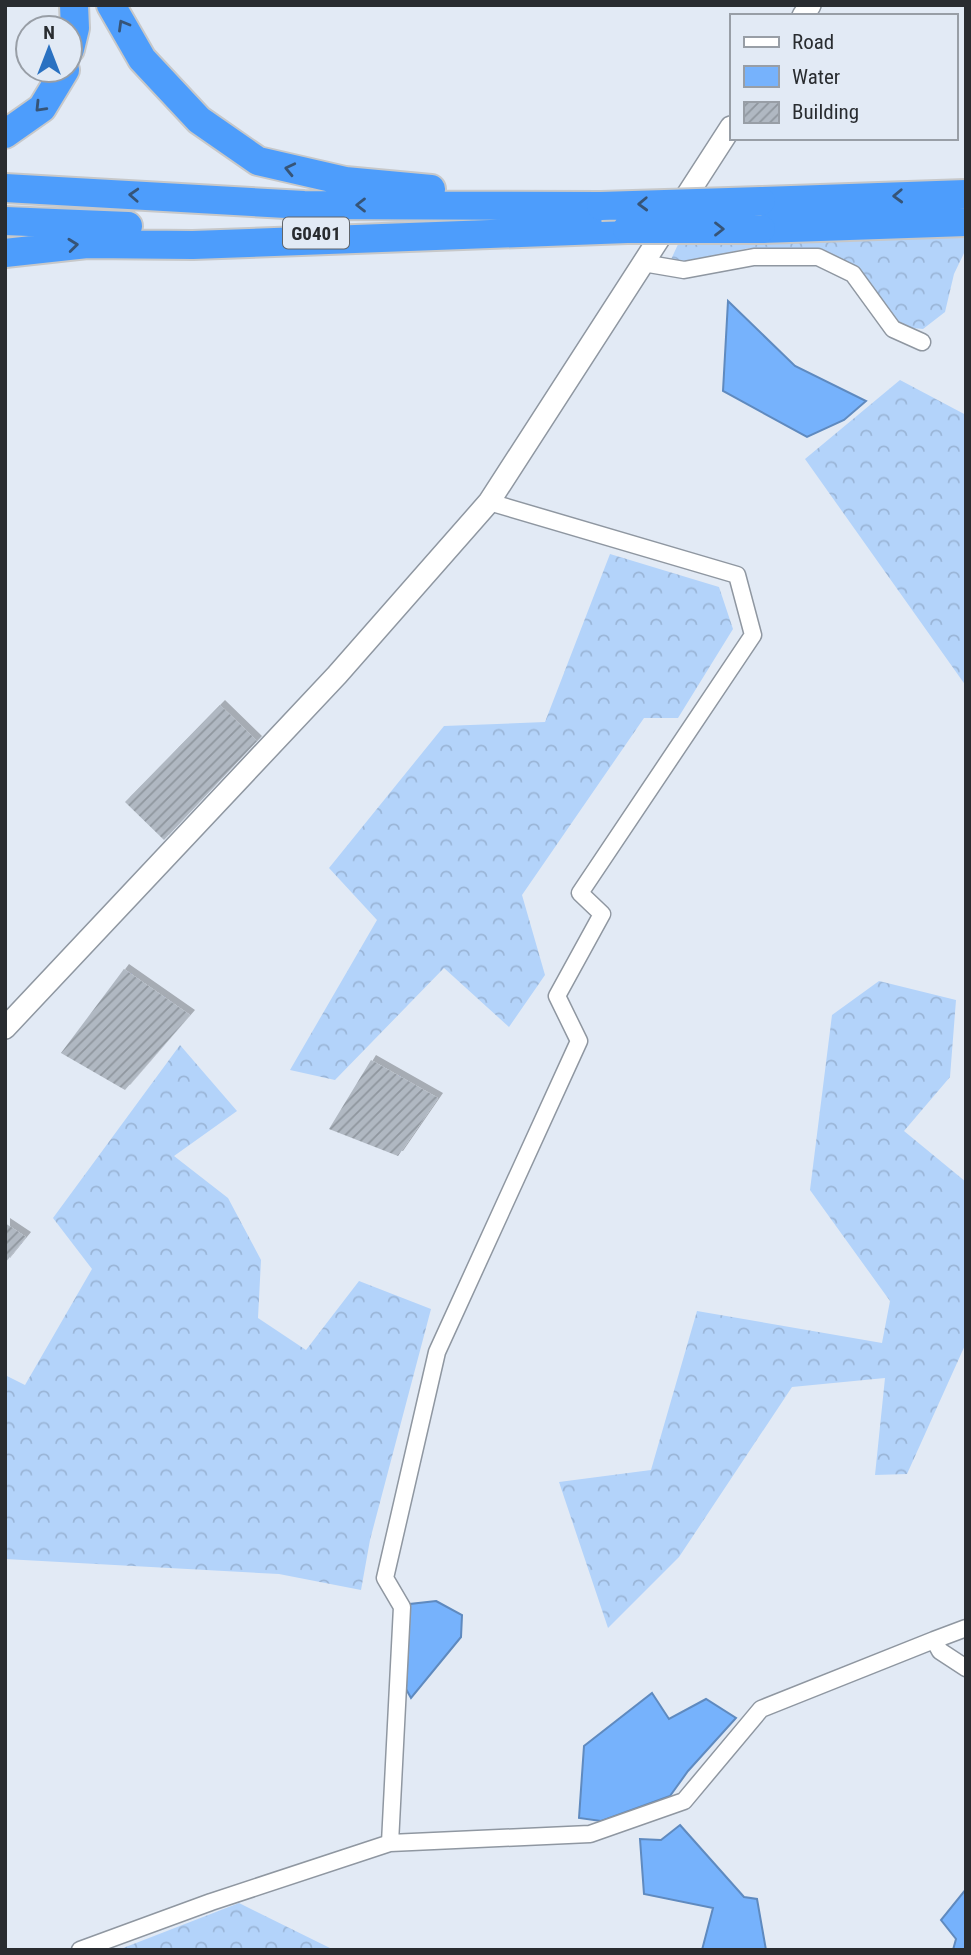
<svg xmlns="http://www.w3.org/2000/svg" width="971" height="1955" font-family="'Roboto Condensed',sans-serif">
<defs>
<pattern id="forest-crowns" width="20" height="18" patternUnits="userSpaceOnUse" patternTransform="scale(1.75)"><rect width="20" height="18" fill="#b3d3fa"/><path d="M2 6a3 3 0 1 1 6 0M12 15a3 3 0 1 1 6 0" fill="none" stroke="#9ab5d7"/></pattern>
<pattern id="building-hatch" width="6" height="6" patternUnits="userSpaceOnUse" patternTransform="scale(1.75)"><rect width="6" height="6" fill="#b0b8c2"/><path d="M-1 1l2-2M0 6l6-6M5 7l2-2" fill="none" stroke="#8f969e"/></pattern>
<filter id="shadow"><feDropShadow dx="5" dy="-5" stdDeviation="0" flood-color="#0004"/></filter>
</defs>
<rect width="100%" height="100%" fill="#e2eaf5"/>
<path fill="url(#forest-crowns)" d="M966 230V249L954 274 945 312 923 329 903 327 858 269 822 249 749 248 668 266 680 240Z
M900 380 966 415V686L805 459Z
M610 554 719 587 733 629 678 718H644L522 895 545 975 509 1027 444 968 335 1080 290 1070 377 920 329 868 444 726 545 722Z
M879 981 956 1000 950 1077 904 1131 966 1182V1343L907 1474 875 1475 885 1378 792 1387 679 1557 608 1628 559 1482 651 1470 697 1311 882 1343 890 1301 810 1190 832 1015Z
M180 1045 237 1111 174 1156 228 1198 261 1260 258 1318 306 1350 359 1281 431 1309 370 1540 361 1590 279 1574 5 1559V1375L25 1385 92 1269 53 1218Z
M239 1903 334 1950H118Z"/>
<path fill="#76b2fc" stroke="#5f8abf" stroke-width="2" d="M728 301 795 366 866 401 844 420 807 437 723 391Z
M436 1601 462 1615 461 1637 411 1698 406 1689 410 1604Z
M652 1693 669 1719 706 1699 736 1718 688 1771 670 1796 601 1821 579 1818 584 1746Z
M680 1825 744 1897 757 1899 766 1950H702L713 1908 644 1894 640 1839 661 1840Z
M966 1889V1950H953L956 1939 941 1920Z"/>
<path fill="url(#building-hatch)" filter="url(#shadow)" d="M220 705 257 741 164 840 125 802Z
M124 969 190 1015 125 1090 61 1053Z
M371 1060 438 1098 398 1156 329 1129Z
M5 1223 26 1237 5 1263Z"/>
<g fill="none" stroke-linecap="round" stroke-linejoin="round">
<defs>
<path id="minor" d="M643 263 684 270 754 257H818L853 274 893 329 922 342
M966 1628 934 1640 940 1651 966 1668
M390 1843 402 1607 385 1578 437 1352 579 1041 557 996 602 914 580 893 753 635 737 575 489 502
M80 1950 211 1902 390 1843 590 1834 684 1801 761 1709 934 1640"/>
<path id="secondary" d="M803 16 810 5
M5 1028 337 675 489 502 731 127"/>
<path id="motorway" d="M111 5 142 59 199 120 258 161 345 181 431 189
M70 49 75 28 74 5
M5 134 42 108 65 70
M5 188 304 205 601 206
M761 201 966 194
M5 221 128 226
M761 229 966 222
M5 253 87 244 193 245 627 229"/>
</defs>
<use href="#minor" stroke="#8f97a1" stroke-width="19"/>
<use href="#secondary" stroke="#8f97a1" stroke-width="24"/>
<use href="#motorway" stroke="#c7c8c9" stroke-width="32"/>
<use href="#minor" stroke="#fff" stroke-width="16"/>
<use href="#secondary" stroke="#fff" stroke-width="21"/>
<use href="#motorway" stroke="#4d9dfc" stroke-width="28"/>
<defs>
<path id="motorway-bridge" d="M601 206 761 201
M627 229H761"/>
</defs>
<use href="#motorway-bridge" stroke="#c7c8c9" stroke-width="32" stroke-linecap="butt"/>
<use href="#motorway-bridge" stroke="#4d9dfc" stroke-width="28"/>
</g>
<defs><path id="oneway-chevron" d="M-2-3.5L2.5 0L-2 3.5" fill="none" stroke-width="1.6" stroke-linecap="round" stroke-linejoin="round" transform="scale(1.75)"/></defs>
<g stroke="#365477">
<use href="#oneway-chevron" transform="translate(123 25) rotate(-120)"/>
<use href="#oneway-chevron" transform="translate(40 107) rotate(134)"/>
<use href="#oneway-chevron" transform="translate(290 169) rotate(-167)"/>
<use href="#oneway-chevron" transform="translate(134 195) rotate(-177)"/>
<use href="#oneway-chevron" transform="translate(898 196) rotate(178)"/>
<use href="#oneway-chevron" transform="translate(643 204) rotate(178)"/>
<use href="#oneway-chevron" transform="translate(361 205) rotate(-180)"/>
<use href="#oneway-chevron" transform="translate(719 229)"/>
<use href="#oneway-chevron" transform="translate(73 245) rotate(-6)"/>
</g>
<g text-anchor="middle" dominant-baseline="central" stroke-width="6" stroke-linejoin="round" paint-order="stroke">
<rect fill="#e2eaf5" stroke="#60656b" stroke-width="2" x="283" y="217.5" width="66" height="31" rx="5"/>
<g font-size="19" font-weight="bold" fill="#292c30">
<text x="316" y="233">G0401</text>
</g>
</g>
<rect width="971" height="1955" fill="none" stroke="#292c30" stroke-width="14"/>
<rect x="730" y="14" width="228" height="126" fill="#e2eaf5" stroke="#989ea6" stroke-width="2"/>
<rect x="744" y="37" width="35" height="10" fill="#ffffff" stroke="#989ea6" stroke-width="2"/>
<text x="792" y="49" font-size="21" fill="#292c30">Road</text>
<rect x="744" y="66" width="35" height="21" fill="#76b2fc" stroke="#989ea6" stroke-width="2"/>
<text x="792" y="84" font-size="21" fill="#292c30">Water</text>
<rect x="744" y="102" width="35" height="21" fill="url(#building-hatch)" stroke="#989ea6" stroke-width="2"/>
<text x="792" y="119" font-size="21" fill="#292c30">Building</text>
<g transform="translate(49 49)"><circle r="33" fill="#e2eaf5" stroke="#989ea6" stroke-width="2"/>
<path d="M0-5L12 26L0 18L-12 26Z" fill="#2a71c1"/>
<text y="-10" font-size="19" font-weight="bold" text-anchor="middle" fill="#292c30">N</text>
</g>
</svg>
